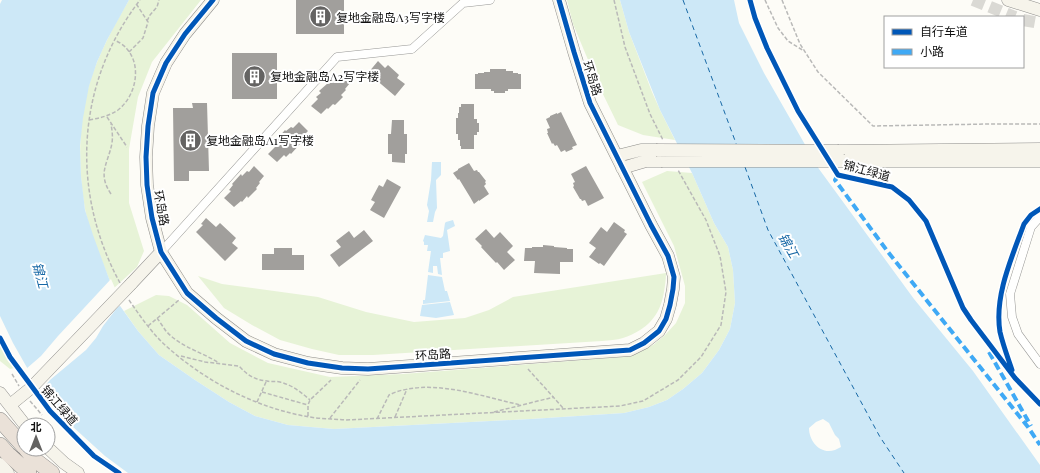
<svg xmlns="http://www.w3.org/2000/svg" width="1040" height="473" font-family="'Playfair Display','Noto Sans SC',serif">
<rect width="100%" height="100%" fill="#fdfcf7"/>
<path fill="#e7f3d7" d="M129 0H201L152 62 138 97 129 149V203L144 251 137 267 113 289C104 265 90 234 85 209 78 169 78 124 89 85 98 55 113 27 129 0Z
M567 0H620L629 32 652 92 660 110 675 140 643 135 618 125 599 86 573 24Z
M667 171 692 173 714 223 728 247 733 270 735 303 730 329 719 350 702 373 683 389 667 400 649 407 624 413 531 419 334 429 288 425 255 416 229 402 195 380 159 355 138 331 124 311 156 295 169 296 187 305 230 343 268 363 330 377 403 374 622 357 653 345 665 335 676 323 685 303V286L674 246 642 182Z
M666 273C666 280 665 285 664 292 660 316 647 330 623 338 617 340 609 340 602 341L373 355H339L312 349 280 340 252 325 224 308 198 276 222 284 318 297 366 312 414 322 465 318 489 310 513 297Z
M0 334 1 335 18 367 10 369 0 361Z"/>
<path fill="#cde8f7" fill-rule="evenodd" d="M2 0H129L107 40 97 62 89 86 83 118 80 146 81 176 85 210 93 235 118 303 138 331 159 355 195 380 229 402 255 416 288 425 334 429 531 419 624 413 649 407 667 400 683 389 702 373 719 350 730 329 735 303 733 270 728 247 714 223 692 173 660 110 629 32 620 0H734L739 23 764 73 819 169 914 299 973 371 1040 465V473H128L105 456 72 426 38 387 13 343 0 316V4ZM823 419 829 423 835 435 839 439 841 447C839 448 837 449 835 450 820 455 809 441 809 428L816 422Z
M432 162H441V175L436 180 437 208 435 212 433 222H427L429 211 427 205 431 180Z
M453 220 455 226 447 230 450 251 443 253V258H440L442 275 438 274 437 266H433V273L428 272 431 251H427L428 245H424V242L423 241 425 235 441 238 443 236 445 223 446 222Z
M428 275 442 277 445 291H447L450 301 423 304V300H425Z
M450 302 454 315 436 318 420 316 422 305Z"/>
<path fill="#fdfcf7" d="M111 279 122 304 117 308 103 326 96 338 86 350 50 380 40 392 26 369 41 356 58 336Z"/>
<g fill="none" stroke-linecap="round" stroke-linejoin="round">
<path stroke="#1768a6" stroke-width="1" stroke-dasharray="5 4" stroke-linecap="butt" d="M683 0 737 146
M745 167 768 230 880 437 904 473"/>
</g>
<path fill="#a19f9c" d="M296 0H344V34H296Z
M232 53H277V99H232Z
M378 61 385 68 388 65 399 75 397 78 405 84 395 96 368 73Z
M490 69H506V71H513V73H518V74H521V89H508V91H505V93H494V91H491V89H475V74H478V73H484V72H490Z
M341 74 350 83 345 89 346 90 341 95 343 97 335 105 333 104 328 109 327 108 321 114 311 106 318 99 316 97 321 93 319 91 328 83 329 84 334 79 336 80Z
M192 103H207L209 171H189V181H174L173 108H193Z
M461 104H474V119H477V123H479V132H477V135H474V149H461V146H460V140H458V134H456V118H458V113H459V107H461Z
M561 112 577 145 572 147 573 149 566 152 565 150 561 152 557 145 555 146 553 143 552 144 547 133H548L547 129 550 128 546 119 550 117V116L557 113V114Z
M392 120H404V134H407V154H405V163L392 162V154H388V134H391Z
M299 122 308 131 302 137 304 138 299 143 300 144 291 154 290 153 286 157 284 155 277 162 268 154 275 147 273 146 277 141 276 140 285 130 286 131 291 127 293 128Z
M469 163 474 171 477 170 478 172H479L486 181 485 182 486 184 484 186 489 194 479 201V200L474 204 470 197 459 179 458 180 453 173 458 170V169Z
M254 166 264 176 259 182 260 183 256 188 257 189 248 198 247 196 242 202 241 201 234 207 224 198 231 191 229 190 233 185 232 184 241 174 242 176 247 171 249 172Z
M586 166 604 198 588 206 585 200 582 201 581 199H580L573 187 574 186 573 183 575 182 571 174Z
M387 179 401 187 384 218 370 210 375 202 371 200 379 185 383 187Z
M206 218 216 227 220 223 236 238 232 243 238 248 225 261 196 232 203 225 201 224Z
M614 222 625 230 624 232 627 234 604 266 600 263 599 264 589 257 596 248 589 243 601 227 607 232Z
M486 229 494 238 500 232 513 246 507 252 515 260 504 270 497 262 496 263 481 247 482 246 475 239Z
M364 230 373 241 339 267 330 255 341 247 336 241 349 231 354 238Z
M543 245 554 246V247L567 248V249H573V262H560V274L534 273 535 261H524L525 248H532V247H543Z
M274 248H292V255H304V270H262V254H274Z"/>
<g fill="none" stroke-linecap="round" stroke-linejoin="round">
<path stroke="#dad9d4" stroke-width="12" stroke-dasharray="12 6" stroke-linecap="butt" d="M973 0 1015 17
M1023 20 1040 23"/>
<defs>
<path id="street" d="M1040 217 1031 227 1010 294 1012 317 1018 334 1040 364
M161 252 337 57 412 49 463 3 490 0"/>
<path id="secondary" d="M213 0 185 34 166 63 153 93 148 126 146 157 147 185 152 218 161 252 187 293 216 318 246 341 274 354 308 363 342 368 368 369 630 350 644 343 659 331 666 319 670 305 673 289 674 277 668 256 651 225 590 103 574 52 559 0
M1008 0 1040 10
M839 151 1040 149
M617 156 641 150H656
M845 161H1040
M622 168 646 161H661
M131 284 161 252
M0 393 25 425
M10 405 31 388
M48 448 64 463 78 473
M0 464 8 473"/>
<path id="highway" d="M0 420 24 447
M0 445 8 454 29 473
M26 449 35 460 52 473"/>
</defs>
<use href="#street" stroke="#979795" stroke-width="9"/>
<use href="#secondary" stroke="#8e8d8b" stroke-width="13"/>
<use href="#highway" stroke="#858482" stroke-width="16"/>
<path stroke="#b9b9b8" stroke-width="1.5" stroke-dasharray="4 2" stroke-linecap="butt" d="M614 0 625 47 650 114 663 140
M765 0 778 28 788 41 804 51
M782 0 800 44 818 72 873 126 989 124H1040
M147 21 150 15 157 7 159 0
M129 52 143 38 148 22 137 5
M107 117 127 147
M89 120C100 118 109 116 118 110 136 96 142 66 127 49 124 45 119 42 114 40
M111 194C97 173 108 164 112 143 113 136 112 130 111 124
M120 283C70 191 76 83 140 0
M129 300C140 316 151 332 165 345 207 383 260 410 316 418 326 419 336 419 346 420L620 406 643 401 678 380 701 357 721 325 726 292 720 256 706 220 678 170
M157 318C160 322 163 327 166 331 180 347 202 352 219 363
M148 326 179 300
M181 356 205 362 239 366C247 375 255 380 267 381 271 382 275 381 280 382 292 385 301 392 310 400
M528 369 564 409
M12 374 19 386
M262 392 308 405
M30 401 42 415
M257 402 266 382
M494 412 554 397
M308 416V405L310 400 331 380
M395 417 407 389
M330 418 360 380
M377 419 389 395C393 393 398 391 403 390 442 381 483 397 521 405"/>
<use href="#street" stroke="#fffffe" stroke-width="8"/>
<use href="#secondary" stroke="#f6f4eb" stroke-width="12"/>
<use href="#highway" stroke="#eae1d8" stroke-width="15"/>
<defs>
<path id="secondary-bridge" d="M656 150 839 151
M661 161H845
M31 388 131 284"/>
</defs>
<use href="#secondary-bridge" stroke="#8e8d8b" stroke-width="13" stroke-linecap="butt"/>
<use href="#secondary-bridge" stroke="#f6f4eb" stroke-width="12"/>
<path stroke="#3fa9f5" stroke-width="4" stroke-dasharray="8 4" stroke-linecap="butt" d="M838 175 835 180 888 252 1028 427 1040 445
M989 352 1031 426"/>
<defs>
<path id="cycleway" d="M213 0 185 34 166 63 153 93 148 126 146 157 147 185 152 218 161 252 187 293 216 318 246 341 274 354 308 363 342 368 368 369 630 350 644 343 659 331 666 319 670 305 673 289 674 277 668 256 651 225 590 103 574 52 559 0
M750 0 755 18 767 48 798 111 838 175 892 187 909 200 926 221 963 308 971 320 1015 378 1040 404
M0 338 10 357 50 411 94 456 119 473
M1012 370C1008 358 1003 345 1000 332 994 296 1012 257 1024 224L1031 215 1040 209"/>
</defs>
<use href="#cycleway" stroke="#fff" stroke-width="8"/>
<use href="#cycleway" stroke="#0057b8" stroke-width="5"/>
</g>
<defs>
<symbol id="building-disc" viewBox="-11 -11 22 22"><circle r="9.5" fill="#646362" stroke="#fff"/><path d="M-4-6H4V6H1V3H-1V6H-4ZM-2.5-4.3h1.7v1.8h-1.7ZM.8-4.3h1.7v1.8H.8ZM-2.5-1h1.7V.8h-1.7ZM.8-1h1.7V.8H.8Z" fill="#fff"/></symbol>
</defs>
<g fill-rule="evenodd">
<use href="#building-disc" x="308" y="4" width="25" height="25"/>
<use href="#building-disc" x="242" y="64" width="25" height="25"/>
<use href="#building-disc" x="178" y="128" width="25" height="25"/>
</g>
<g text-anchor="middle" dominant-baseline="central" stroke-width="4" stroke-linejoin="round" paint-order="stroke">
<g font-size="12" fill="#111" stroke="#fff" text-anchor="start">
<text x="336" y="17">复地金融岛A3写字楼</text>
<text x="270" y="76">复地金融岛A2写字楼</text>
<text x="206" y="140">复地金融岛A1写字楼</text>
</g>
<g font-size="12" fill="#111" stroke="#fff">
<text transform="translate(593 78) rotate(72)">环岛路</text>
<text transform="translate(867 170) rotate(15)">锦江绿道</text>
<text transform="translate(162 208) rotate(79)">环岛路</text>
<text transform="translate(433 354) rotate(-4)">环岛路</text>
<text transform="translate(60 405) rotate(49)">锦江绿道</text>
</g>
<g font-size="13" font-style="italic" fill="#1768a6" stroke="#fff">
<text transform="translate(789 245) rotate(60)">锦江</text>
<text transform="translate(41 275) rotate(75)">锦江</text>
</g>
</g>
<rect x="884" y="16" width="140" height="52" fill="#ffffff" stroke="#a0a0a0"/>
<rect x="892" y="29" width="20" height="6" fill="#0057b8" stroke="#a0a0a0"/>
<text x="920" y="36" font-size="12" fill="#111111">自行车道</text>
<rect x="892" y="49" width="20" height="6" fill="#3fa9f5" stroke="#a0a0a0"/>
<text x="920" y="56" font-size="12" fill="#111111">小路</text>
<g transform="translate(36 437)"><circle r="19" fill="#ffffff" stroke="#a0a0a0"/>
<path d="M0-3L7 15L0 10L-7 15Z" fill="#646362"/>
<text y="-6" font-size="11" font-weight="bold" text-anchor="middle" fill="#111111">北</text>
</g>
</svg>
